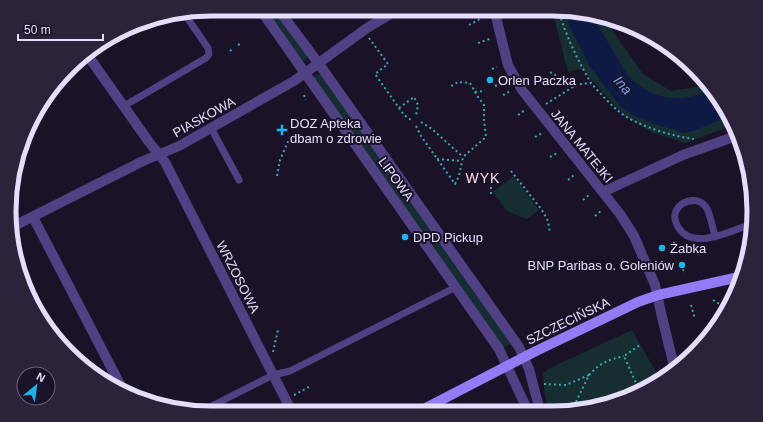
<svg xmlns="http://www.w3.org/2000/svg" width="763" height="422" font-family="Helvetica,sans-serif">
<rect width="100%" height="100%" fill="#1a1328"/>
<path fill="#162e32" d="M265 9H276L308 57 305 61H301Z
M552 9H565L602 16 643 74 671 91 709 85 712 88 731 126 685 143 651 132 624 116 582 69 568 72Z
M316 74 322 75 513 342 502 348 313 78Z
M514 176 539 210 527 219 507 211 493 192Z
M632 330 661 381 617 402 578 411H548L544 388 543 374 548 369Z"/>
<path fill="#0f1a44" d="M565 9 594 14 595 20 628 76C652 100 683 105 712 88L727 117 694 131 684 133 651 123 634 116 620 106 606 88 588 63 569 25Z"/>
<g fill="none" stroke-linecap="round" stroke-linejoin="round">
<path stroke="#3aa6b2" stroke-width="2" stroke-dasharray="2 3" stroke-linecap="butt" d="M558 9C566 36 577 59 591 83
M469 25 485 16
M369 38 388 64 375 74 404 115 411 120
M478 43 492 38
M238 45 242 43
M230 51 234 48
M492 69 497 67
M550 72 569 83 573 87 581 84 591 83C599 92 608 102 617 110 634 125 671 136 694 139
M495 86 505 82
M475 92 483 91
M304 95 306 100
M503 95 510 91
M546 104 573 87
M399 108 414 97 418 105 416 115
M518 115 525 110
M421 122 432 129 463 157
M416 126 421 136 455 184 459 176 463 157 486 137 484 120V105L478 97 470 83 458 82 450 87
M535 137 542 133
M550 157 557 153
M437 159 462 161
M511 171 542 210 548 221 550 233
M277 176 280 160 291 135
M568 180 574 175
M491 194V183
M583 200 589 195
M595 216 601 211
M683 269 684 274
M713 300 723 306 729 305
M691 305 695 319
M723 306 724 312
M273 352 278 330
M589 375C600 363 608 360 624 356
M544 384 566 385 589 375 573 408 574 411
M638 392 635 381 624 356 640 345
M294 395 309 387"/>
<path stroke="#4f4183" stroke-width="7" d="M124 106 206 58 209 54 208 48 184 13
M211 128 239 180
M739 142 748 169
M715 237C713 229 710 213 706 207 697 195 677 201 675 215 674 219 676 223 678 227 691 249 725 234 743 227
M198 413 273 375 290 371 456 287"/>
<path stroke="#4f4183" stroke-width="10" d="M260 9 499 349 528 411
M278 9 319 64 519 347 529 369 540 411
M494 9 508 65 522 90 620 214 634 236 655 285 662 317 675 370
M86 53 149 142 165 162 292 412
M603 192 683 155 736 136
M33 217 124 392
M10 228 143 161 179 146 294 81 367 28 399 9"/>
<path stroke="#927bf5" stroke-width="10" d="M418 412 536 351 638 302 658 295 739 277"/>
</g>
<g fill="#18b4ed" stroke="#1a1328" stroke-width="1.5">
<circle cx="490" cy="80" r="4"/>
<path d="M280 124h4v4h4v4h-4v4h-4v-4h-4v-4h4z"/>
<circle cx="405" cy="237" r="4"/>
<circle cx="662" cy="248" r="4"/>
<circle cx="682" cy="265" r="4"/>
</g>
<g text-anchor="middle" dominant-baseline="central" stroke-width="4" stroke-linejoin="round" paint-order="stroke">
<g font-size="13" fill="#e5ddfc" stroke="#1a1328" text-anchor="start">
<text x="498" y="80">Orlen Paczka</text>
<text x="290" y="123">DOZ Apteka<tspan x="290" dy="15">dbam o zdrowie</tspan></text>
<text x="413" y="237">DPD Pickup</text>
<text x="670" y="248">Żabka</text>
<text x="674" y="265" text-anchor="end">BNP Paribas o. Goleniów</text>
</g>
<g font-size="13" fill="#e5ddfc" stroke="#1a1328">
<text transform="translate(204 117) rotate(-29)">PIASKOWA</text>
<text transform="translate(582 146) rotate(51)">JANA MATEJKI</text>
<text transform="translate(396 179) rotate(54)">LIPOWA</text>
<text transform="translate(238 277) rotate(63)">WRZOSOWA</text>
<text transform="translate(568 321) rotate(-26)">SZCZECIŃSKA</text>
</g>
<g font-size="14" font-style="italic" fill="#73a3f4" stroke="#1a1328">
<text transform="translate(623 85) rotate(49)">Ina</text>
</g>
<g font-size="14" letter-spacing="1" fill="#fcdeed" stroke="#1a1328">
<text x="483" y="178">WYK</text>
</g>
</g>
<path d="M0 0H763V422H0ZM211 16H552A195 195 0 0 1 747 211V211A195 195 0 0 1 552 406H211A195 195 0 0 1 16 211V211A195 195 0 0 1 211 16Z" fill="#2a2339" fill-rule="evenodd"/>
<path fill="none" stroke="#e5ddfc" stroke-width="5" d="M211 16H552A195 195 0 0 1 747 211V211A195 195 0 0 1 552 406H211A195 195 0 0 1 16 211V211A195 195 0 0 1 211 16Z"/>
<g transform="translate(36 386) rotate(29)"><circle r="19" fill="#1a1328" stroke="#6b647d"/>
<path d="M0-3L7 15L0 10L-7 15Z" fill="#18b4ed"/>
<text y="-6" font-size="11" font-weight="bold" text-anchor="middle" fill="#e5ddfc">N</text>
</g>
<path d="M18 34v6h85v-6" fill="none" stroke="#e5ddfc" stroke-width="2"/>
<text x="24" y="34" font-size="12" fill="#e5ddfc" stroke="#1a1328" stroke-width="3" paint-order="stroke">50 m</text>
</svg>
